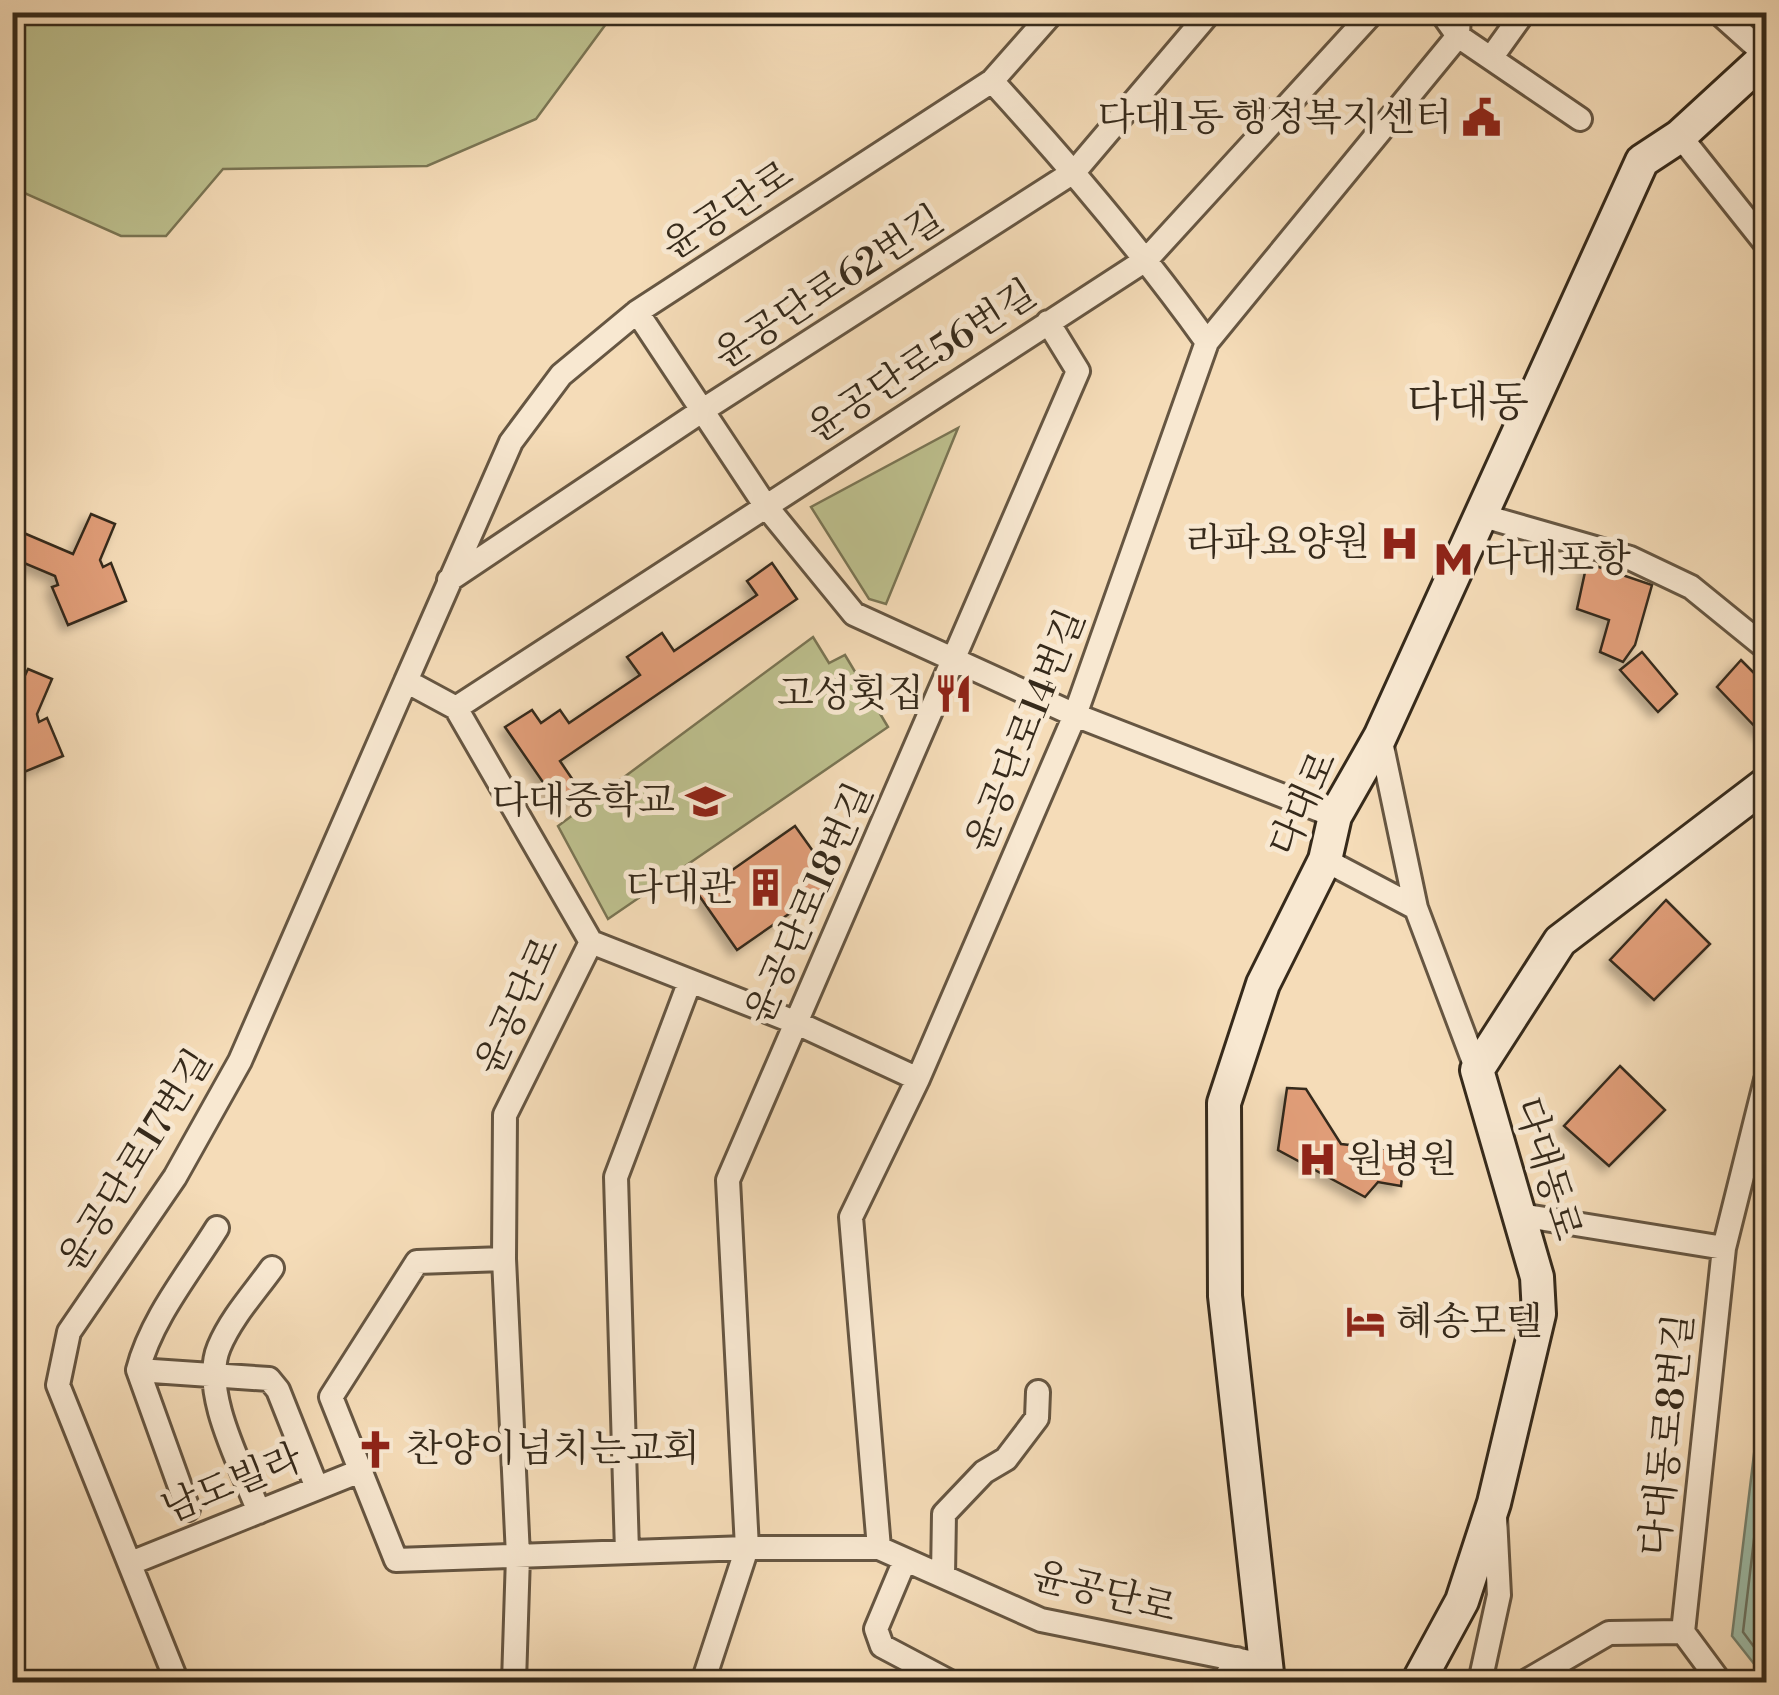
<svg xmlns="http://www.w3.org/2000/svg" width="1779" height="1695" font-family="'Libre Bodoni','Noto Serif KR',serif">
<defs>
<filter id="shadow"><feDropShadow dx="-6" dy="6" stdDeviation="5" flood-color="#0004"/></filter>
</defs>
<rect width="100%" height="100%" fill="#f5dcb8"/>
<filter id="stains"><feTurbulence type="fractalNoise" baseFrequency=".002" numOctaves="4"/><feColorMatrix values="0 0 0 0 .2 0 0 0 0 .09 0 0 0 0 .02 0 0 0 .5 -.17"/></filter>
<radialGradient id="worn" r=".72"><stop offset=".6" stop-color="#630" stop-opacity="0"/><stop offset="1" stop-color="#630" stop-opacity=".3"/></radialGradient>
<path fill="#bdc08e" stroke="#7a7554" stroke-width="2.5" d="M13 12H614V13L536 119 427 166 223 169 166 236H121L13 188Z
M958 428 886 604 869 599 811 507Z
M813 637 829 663 845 655 888 727 608 919 558 826Z"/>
<path fill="#9dbca8" stroke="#748270" stroke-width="2.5" d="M1766 1355V1679L1732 1636Z"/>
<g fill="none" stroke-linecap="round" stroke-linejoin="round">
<path stroke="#6a7362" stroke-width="2.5" d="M1766 1438 1743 1632 1766 1663
M1766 1542 1756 1628 1766 1643"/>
</g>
<path fill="#e09d78" stroke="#362a1b" stroke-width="2.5" filter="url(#shadow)" d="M91 514 115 524 100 560 103 567 111 563 126 601 68 625 52 587 58 585 55 576 12 558V528L73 554Z
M772 563 797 599 560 761 581 792 560 807 505 727 532 710 541 723 560 710 569 723 640 675 627 657 662 633 674 651 757 595 747 581Z
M1587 563 1652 585 1635 645 1623 662 1600 652 1609 620 1577 609Z
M1642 652 1677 694 1658 712 1620 670Z
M1741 660 1766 685V730L1761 733 1717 687Z
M28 669 52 679 37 714 39 722 47 718 63 756 12 777V703Z
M795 826 835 882 737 950 698 894Z
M1666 900 1710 944 1654 1000 1610 960Z
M1620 1066 1665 1110 1609 1166 1564 1126Z
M1287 1088 1306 1089 1341 1144 1405 1151 1401 1186 1378 1182 1365 1197 1278 1150Z"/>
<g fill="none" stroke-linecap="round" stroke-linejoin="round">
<defs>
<path id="street" d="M1441 12 1458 36 1580 119
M1718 12 1766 55
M1491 58 1524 12
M992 81C1069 165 1141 250 1207 342
M1680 136 1766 244
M637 312 765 505 854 614 1075 715 1335 816
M1480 515 1630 558 1691 587 1766 648
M449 580 703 410 1075 171 1210 12
M456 708 1147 259 1373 12
M1380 737 1416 908 1477 1070
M1325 860 1416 908
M591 942 456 708 406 681 511 442 561 375 637 312 992 81 1053 12
M591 942 797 1023 918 1079
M1520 1215 1724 1248
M217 1228C189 1273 151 1319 138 1370L269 1379 278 1390 317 1488
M504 1259 417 1262 331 1397 396 1560 747 1548H879L1041 1620 1264 1665
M138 1370 188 1509
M259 1512C242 1467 200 1392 219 1347 231 1318 254 1293 272 1268
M879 1548 851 1217 918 1079 1075 715 1207 342 1458 36 1459 12
M627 1552 616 1177 690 981
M905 1560 876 1629 882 1646 950 1682
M131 1563 360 1471
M943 1576 944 1514 984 1472 1006 1459 1037 1418 1038 1392
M1683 1632 1720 1682
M177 1682 58 1385 69 1332 175 1177 240 1061 406 681
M514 1682 518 1556 504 1259 505 1115 591 942
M703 1682 747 1548 728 1180 1078 371 1048 322
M1223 1682 1237 1659
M1480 1682 1499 1595 1495 1517
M1525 1682 1609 1633 1683 1632 1724 1248 1766 1080"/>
<path id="secondary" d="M1268 1682 1225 1296 1224 1103 1263 984 1325 860 1335 816 1380 737 1642 161 1680 136 1766 57
M1418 1682 1462 1601 1494 1503 1539 1314 1537 1277 1477 1070 1560 941 1766 784"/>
</defs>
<use href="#street" stroke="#665642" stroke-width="28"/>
<use href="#secondary" stroke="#362a1b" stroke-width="38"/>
<use href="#street" stroke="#f8e8d1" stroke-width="22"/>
<use href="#secondary" stroke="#f8e8d1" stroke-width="32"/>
</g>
<defs>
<symbol id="civic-bare" viewBox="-9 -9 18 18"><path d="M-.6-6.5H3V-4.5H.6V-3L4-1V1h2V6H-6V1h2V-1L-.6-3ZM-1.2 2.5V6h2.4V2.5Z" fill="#8f2418" stroke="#f8e8d1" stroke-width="2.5" paint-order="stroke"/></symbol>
<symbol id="hospital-bare" viewBox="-9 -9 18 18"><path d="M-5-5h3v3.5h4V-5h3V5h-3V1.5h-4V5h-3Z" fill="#8f2418" stroke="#f8e8d1" stroke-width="2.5" paint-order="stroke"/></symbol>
<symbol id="metro-bare" viewBox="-9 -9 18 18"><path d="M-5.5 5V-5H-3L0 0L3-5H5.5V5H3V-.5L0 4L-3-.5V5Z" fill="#8f2418" stroke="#f8e8d1" stroke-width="2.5" paint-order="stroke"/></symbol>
<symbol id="restaurant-bare" viewBox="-9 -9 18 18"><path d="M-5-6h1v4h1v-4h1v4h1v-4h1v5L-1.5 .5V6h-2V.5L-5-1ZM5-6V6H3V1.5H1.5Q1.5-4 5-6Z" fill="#8f2418" stroke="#f8e8d1" stroke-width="2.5" paint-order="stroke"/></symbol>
<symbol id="school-bare" viewBox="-9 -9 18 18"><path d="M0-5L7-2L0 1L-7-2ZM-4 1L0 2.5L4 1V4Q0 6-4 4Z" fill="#8f2418" stroke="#f8e8d1" stroke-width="2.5" paint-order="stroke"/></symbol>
<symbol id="building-bare" viewBox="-9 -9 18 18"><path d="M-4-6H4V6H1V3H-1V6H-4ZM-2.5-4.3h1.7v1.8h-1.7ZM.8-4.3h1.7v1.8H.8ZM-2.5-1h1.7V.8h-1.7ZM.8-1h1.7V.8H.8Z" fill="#8f2418" stroke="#f8e8d1" stroke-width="2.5" paint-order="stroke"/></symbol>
<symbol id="hotel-bare" viewBox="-9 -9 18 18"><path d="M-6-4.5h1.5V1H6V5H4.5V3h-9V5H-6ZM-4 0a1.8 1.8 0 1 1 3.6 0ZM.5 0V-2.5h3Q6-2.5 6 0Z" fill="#8f2418" stroke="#f8e8d1" stroke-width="2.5" paint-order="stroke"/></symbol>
<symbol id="church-bare" viewBox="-9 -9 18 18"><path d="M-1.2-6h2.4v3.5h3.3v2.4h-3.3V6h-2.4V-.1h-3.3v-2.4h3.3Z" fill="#8f2418" stroke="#f8e8d1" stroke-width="2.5" paint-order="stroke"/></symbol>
</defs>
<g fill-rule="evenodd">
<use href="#civic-bare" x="1454" y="90" width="55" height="55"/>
<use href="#hospital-bare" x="1372" y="516" width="55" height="55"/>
<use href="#metro-bare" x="1426" y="532" width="55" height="55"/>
<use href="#restaurant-bare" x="926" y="666" width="55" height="55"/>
<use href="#school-bare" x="678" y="774" width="55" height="55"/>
<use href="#building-bare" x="738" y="860" width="55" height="55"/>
<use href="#hospital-bare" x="1290" y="1132" width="55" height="55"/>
<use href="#hotel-bare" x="1338" y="1294" width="55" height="55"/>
<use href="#church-bare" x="348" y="1422" width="55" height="55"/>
</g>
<g text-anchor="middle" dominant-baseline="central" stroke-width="10" stroke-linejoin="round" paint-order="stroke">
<g font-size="38" fill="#362a1b" stroke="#f8e8d1" text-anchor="end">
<text x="1452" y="118">다대1동 행정복지센터</text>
<text x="1370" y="543">라파요양원</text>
<text x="1484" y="559" text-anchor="start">다대포항</text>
<text x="924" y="694">고성횟집</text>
<text x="675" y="801">다대중학교</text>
<text x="736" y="888">다대관</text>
<text x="1347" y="1160" text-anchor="start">원병원</text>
<text x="1396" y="1322" text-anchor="start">혜송모텔</text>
<text x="406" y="1449" text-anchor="start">찬양이넘치는교회</text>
</g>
<g font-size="38" fill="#362a1b" stroke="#f8e8d1">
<text transform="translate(728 211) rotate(-33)">윤공단로</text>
<text transform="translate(829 288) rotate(-33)">윤공단로62번길</text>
<text transform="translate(922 362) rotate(-33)">윤공단로56번길</text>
<text transform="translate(1026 731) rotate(-68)">윤공단로14번길</text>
<text transform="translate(1304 804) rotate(-66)">다대로</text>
<text transform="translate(810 904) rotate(-66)">윤공단로18번길</text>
<text transform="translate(518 1006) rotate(-65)">윤공단로</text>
<text transform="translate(136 1161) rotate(-58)">윤공단로17번길</text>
<text transform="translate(1547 1169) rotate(73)">다대동로</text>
<text transform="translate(1668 1435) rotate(-84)">다대동로8번길</text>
<text transform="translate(232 1484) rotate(-22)">남도빌라</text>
<text transform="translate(1104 1593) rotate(14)">윤공단로</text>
</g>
<g font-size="42" fill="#362a1b" stroke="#f8e8d1">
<text x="1468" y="403">다대동</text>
</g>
</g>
<rect width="1779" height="1695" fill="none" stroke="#f5dcb8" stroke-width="50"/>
<rect x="15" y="15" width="1749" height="1665" fill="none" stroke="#362a1b" stroke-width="5"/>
<rect x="25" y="25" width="1729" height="1645" fill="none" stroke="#362a1b" stroke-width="2.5"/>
<rect width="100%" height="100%" filter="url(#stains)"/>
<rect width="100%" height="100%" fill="url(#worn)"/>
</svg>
